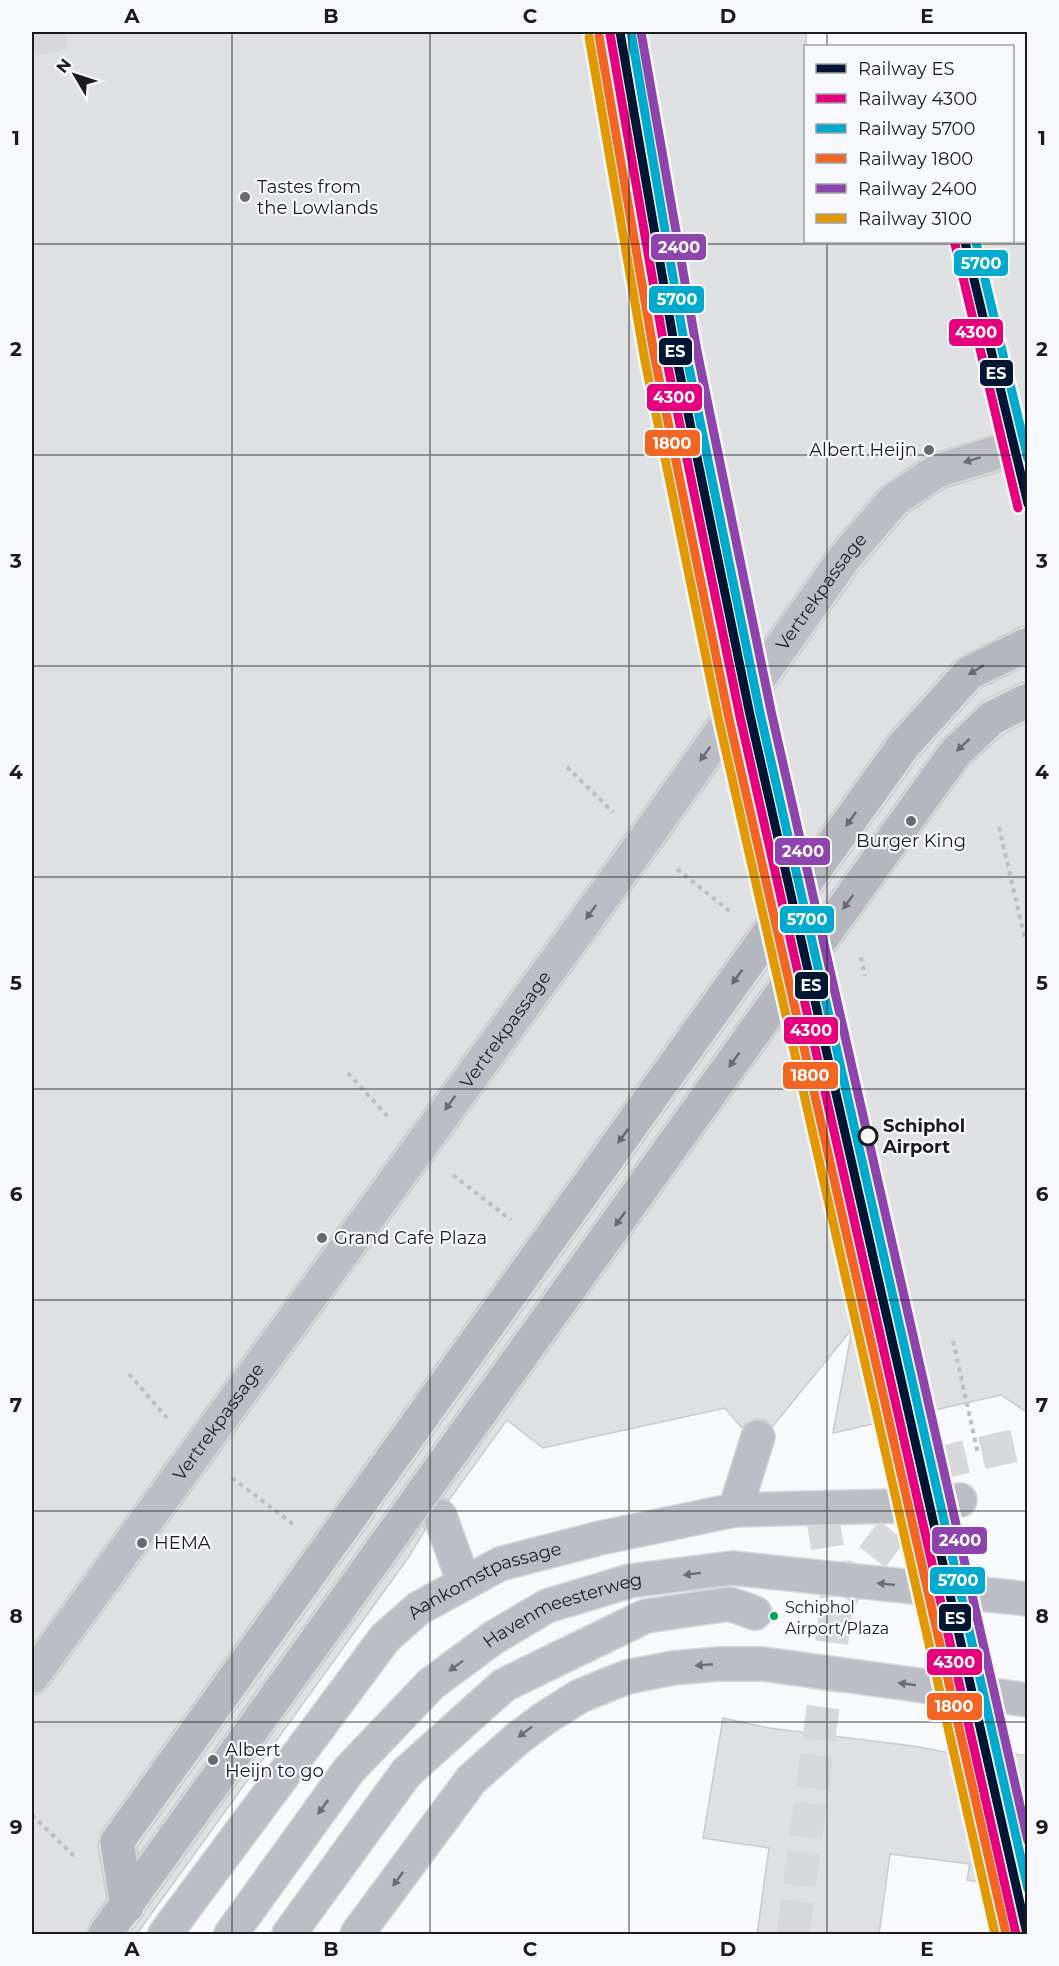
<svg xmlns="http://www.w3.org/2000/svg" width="1059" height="1966" font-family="Montserrat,sans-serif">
<rect width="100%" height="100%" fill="#f7f9fb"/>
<path fill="#dee0e2" stroke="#c9cacc" stroke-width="1.5" d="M32 32H806V242H1028V425L927 455 880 488 831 545 628 831 32 1646Z
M1028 463V626L1020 627 955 660 889 734 102 1831 98 1845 107 1899 90 1923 87 1935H32V1695L40 1694 47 1688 658 853 860 569 907 514 945 488Z
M1028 665V682L1020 683 983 701 940 742 138 1856 137 1847 919 757 981 688Z
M1028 721V1413L1001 1395 833 1433 852 1329 773 1426 764 1419H755L746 1423 742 1428 725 1408 543 1448 507 1420 449 1500 442 1498 969 765 1003 734Z
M423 1524 425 1530 408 1558 136 1935H128L144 1914 145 1911Z
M723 1718 769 1728 913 1746 987 1760 989 1750 1028 1756V1889L967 1880 970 1864 890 1854 879 1935H757L769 1848 703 1838Z"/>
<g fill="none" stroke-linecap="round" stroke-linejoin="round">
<path stroke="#d6d8da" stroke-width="33" stroke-dasharray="33 16" stroke-linecap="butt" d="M32 40 67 32
M934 1464 1021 1444
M822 1515 837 1602
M793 1934 837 1602 912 1506"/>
<defs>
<g id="minor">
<path d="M735 1510 758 1437"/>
<path d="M440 1516 464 1583"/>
<path id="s1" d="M32 1677 643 842 845 557 894 500 937 471 1028 443"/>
<path id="s2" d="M165 1934 385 1638 419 1608 500 1564 600 1538 735 1510 938 1505 960 1500"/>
<path id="s3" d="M231 1934 349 1770 431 1684 493 1638 547 1606 630 1581 732 1568 1028 1599"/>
<path d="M289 1934 406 1773 504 1685 646 1616 730 1604 755 1613"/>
<path d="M357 1934 471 1780 518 1738 545 1718 580 1696 627 1677 673 1668 719 1664H763L1028 1700"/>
</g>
</defs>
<use href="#minor" stroke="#d5d6d7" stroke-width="36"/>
<path stroke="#bcbec2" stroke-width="4" stroke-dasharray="4.5 4.5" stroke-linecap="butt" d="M567 767 613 812
M999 827 1025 939
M677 869 732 913
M861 957 865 976
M348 1073 389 1118
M453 1175 511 1220
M953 1341 978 1454
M129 1374 167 1418
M232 1478 293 1524
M32 1815 74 1856"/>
<use href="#minor" stroke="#bcbec5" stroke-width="33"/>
<defs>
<path id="major-bridge" d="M127 1907 117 1842 904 745 969 673 1028 644
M105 1934 955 753 992 718 1028 700"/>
</defs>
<use href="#major-bridge" stroke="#d5d6d7" stroke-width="36" stroke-linecap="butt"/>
<use href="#major-bridge" stroke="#b4b7be" stroke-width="33"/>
<defs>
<path id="rail-1" d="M620 32 676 355 750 715 1027 1934
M965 242 1028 504"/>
<path id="rail-2" d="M610 34 666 357 740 717 1016 1934
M955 244 1018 508"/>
<path id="rail-3" d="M631 32 686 353 760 713 1028 1889
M976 242 1028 459"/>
<path id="rail-4" d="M599 36 655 359 729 719 1006 1934"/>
<path id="rail-5" d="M641 32 697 351 771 711 1028 1841"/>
<path id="rail-6" d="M589 37 645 361 719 721 995 1934"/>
</defs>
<use href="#rail-1" stroke="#f6f8fc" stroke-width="14"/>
<use href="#rail-2" stroke="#f6f8fc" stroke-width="14"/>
<use href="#rail-3" stroke="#f6f8fc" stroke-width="14"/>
<use href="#rail-4" stroke="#f6f8fc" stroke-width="14"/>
<use href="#rail-5" stroke="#f6f8fc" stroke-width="14"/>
<use href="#rail-6" stroke="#f6f8fc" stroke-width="14"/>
<use href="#rail-1" stroke="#011633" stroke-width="9"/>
<use href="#rail-2" stroke="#e5007d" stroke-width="9"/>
<use href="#rail-3" stroke="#00a9ce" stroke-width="9"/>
<use href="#rail-4" stroke="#f26522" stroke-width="9"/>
<use href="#rail-5" stroke="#8e44ad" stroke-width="9"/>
<use href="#rail-6" stroke="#e19803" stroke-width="9"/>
</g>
<defs><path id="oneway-solid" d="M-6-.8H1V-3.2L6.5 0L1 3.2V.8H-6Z" transform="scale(1.5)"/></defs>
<g fill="#6c6d72">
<use href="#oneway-solid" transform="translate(972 460) rotate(163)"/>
<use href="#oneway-solid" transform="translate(705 754) rotate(125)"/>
<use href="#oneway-solid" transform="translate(591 912) rotate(126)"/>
<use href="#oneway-solid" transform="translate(450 1103) rotate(126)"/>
<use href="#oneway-solid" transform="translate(692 1574) rotate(173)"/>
<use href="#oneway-solid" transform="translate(886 1584) rotate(-174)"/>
<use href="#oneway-solid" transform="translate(704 1665) rotate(175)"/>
<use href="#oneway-solid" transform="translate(456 1666) rotate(143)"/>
<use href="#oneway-solid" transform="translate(907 1684) rotate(-172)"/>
<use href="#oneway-solid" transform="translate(525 1732) rotate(143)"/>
<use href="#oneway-solid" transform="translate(323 1807) rotate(126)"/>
<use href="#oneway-solid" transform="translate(398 1879) rotate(126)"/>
</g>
<g fill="#686a6e">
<use href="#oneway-solid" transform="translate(976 670) rotate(149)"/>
<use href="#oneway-solid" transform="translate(963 745) rotate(137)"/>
<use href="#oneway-solid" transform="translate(851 819) rotate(126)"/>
<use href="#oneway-solid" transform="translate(848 902) rotate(126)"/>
<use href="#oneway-solid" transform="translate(737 977) rotate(126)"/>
<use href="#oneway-solid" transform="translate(734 1060) rotate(126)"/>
<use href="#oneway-solid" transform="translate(623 1136) rotate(126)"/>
<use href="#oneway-solid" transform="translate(620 1219) rotate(126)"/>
</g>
<path fill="none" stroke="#1c1c1e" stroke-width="1.5" stroke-opacity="0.55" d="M232 32V1934M430 32V1934M629 32V1934M827 32V46M827 242V1934M32 244H1028M32 455H1028M32 666H1028M32 877H1028M32 1089H1028M32 1300H1028M32 1511H1028M32 1722H1028"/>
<g fill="#69696b" stroke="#f6f8fc" stroke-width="2">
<circle cx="245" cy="197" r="6"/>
<circle cx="929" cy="450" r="6"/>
<circle cx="911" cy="821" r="6"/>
<circle cx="322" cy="1238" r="6"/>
<circle cx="142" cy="1543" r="6"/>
<circle cx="213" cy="1760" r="6"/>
</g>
<circle fill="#f6f8fc" stroke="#1c1c1e" stroke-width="3" cx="868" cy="1136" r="9"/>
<circle fill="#00a651" stroke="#f6f8fc" stroke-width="2" cx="774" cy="1616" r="5"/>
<g text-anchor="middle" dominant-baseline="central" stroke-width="4.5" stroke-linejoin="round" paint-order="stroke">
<g font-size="16" fill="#1c1c1e" stroke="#f6f8fc" text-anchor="start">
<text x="785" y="1607">Schiphol<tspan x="785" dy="21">Airport/Plaza</tspan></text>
</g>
<g font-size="18" fill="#1c1c1e" stroke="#f6f8fc" text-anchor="start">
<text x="257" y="187">Tastes from<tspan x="257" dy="21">the Lowlands</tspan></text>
<text x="917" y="450" text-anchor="end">Albert Heijn</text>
<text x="911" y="841" text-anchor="middle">Burger King</text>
<text x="334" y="1238">Grand Cafe Plaza</text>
<text x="154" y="1543">HEMA</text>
<text x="225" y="1750">Albert<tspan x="225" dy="21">Heijn to go</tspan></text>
</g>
<g font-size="18" fill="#1c1c1e" stroke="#f6f8fc">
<text stroke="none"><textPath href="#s1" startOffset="1342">Vertrekpassage</textPath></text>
<text stroke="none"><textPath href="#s1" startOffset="802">Vertrekpassage</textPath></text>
<text stroke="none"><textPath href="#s1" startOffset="316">Vertrekpassage</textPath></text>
<text stroke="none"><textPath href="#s2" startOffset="486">Aankomstpassage</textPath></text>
<text stroke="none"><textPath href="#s3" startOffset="474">Havenmeesterweg</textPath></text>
</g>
<g font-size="18" font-weight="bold" fill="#1c1c1e" stroke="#f6f8fc" text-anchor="start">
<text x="883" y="1126">Schiphol<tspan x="883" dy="21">Airport</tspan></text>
</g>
</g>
<g stroke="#f6f8fc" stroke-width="2">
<rect x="650" y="233" width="57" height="28" rx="6" fill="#8e44ad"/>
<rect x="953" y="249" width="56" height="28" rx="6" fill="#00a9ce"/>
<rect x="648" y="285" width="57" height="29" rx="6" fill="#00a9ce"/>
<rect x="948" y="318" width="56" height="29" rx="6" fill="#e5007d"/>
<rect x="658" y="337" width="35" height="29" rx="6" fill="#011633"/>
<rect x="979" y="359" width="35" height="28" rx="6" fill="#011633"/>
<rect x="646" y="383" width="57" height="29" rx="6" fill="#e5007d"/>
<rect x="644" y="429" width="57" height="28" rx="6" fill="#f26522"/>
<rect x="774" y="837" width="57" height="29" rx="6" fill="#8e44ad"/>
<rect x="779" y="905" width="56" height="29" rx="6" fill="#00a9ce"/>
<rect x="794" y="971" width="35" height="29" rx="6" fill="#011633"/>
<rect x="783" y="1016" width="56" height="29" rx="6" fill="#e5007d"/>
<rect x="782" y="1061" width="57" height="29" rx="6" fill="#f26522"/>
<rect x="931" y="1526" width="57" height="29" rx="6" fill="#8e44ad"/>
<rect x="929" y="1566" width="57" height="29" rx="6" fill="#00a9ce"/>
<rect x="938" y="1603" width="34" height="29" rx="6" fill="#011633"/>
<rect x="926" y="1648" width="57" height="28" rx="6" fill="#e5007d"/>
<rect x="926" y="1692" width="57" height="29" rx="6" fill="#f26522"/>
</g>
<g font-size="16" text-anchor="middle" font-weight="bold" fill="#fff">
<text x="679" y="253">2400</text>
<text x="981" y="269">5700</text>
<text x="677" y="305">5700</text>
<text x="976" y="338">4300</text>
<text x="675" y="357">ES</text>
<text x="996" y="379">ES</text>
<text x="674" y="403">4300</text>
<text x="672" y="449">1800</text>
<text x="803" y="857">2400</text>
<text x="807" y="925">5700</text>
<text x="811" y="991">ES</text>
<text x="811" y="1036">4300</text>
<text x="810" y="1081">1800</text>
<text x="960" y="1546">2400</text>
<text x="958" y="1586">5700</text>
<text x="955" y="1624">ES</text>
<text x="954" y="1668">4300</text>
<text x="954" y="1712">1800</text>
</g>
<rect width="1059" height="1966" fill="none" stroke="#f6f8fc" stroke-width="66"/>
<rect x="804" y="45" width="210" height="198" fill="#f6f8fc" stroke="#9fa0a3" stroke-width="1.5"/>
<rect x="816" y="64" width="30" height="9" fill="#011633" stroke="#9fa0a3" stroke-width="1.5"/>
<text x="858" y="75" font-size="18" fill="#1c1c1e">Railway ES</text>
<rect x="816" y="94" width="30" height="9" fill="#e5007d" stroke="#9fa0a3" stroke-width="1.5"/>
<text x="858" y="105" font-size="18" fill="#1c1c1e">Railway 4300</text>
<rect x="816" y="124" width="30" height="9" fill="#00a9ce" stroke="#9fa0a3" stroke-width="1.5"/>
<text x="858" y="135" font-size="18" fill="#1c1c1e">Railway 5700</text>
<rect x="816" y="154" width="30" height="9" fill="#f26522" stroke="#9fa0a3" stroke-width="1.5"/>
<text x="858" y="165" font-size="18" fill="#1c1c1e">Railway 1800</text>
<rect x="816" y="184" width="30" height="9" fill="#8e44ad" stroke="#9fa0a3" stroke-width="1.5"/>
<text x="858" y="195" font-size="18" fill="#1c1c1e">Railway 2400</text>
<rect x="816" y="214" width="30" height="9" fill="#e19803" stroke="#9fa0a3" stroke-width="1.5"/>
<text x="858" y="225" font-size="18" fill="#1c1c1e">Railway 3100</text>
<g transform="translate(75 75) rotate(309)" stroke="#f6f8fc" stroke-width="4.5" paint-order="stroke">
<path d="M0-4.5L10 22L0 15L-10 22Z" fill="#1c1c1e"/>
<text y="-9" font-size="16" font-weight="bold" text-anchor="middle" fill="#1c1c1e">N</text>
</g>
<rect x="33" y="33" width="993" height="1900" fill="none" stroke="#1c1c1e" stroke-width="2"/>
<g font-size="20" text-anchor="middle" font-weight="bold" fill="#1c1c1e">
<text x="132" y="23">A</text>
<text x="331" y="23">B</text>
<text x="530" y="23">C</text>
<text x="728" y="23">D</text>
<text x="927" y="23">E</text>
<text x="16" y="145">1</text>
<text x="1042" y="145">1</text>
<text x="16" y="356">2</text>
<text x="1042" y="356">2</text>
<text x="16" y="568">3</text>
<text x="1042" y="568">3</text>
<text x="16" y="779">4</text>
<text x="1042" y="779">4</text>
<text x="16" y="990">5</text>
<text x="1042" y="990">5</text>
<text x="16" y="1201">6</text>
<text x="1042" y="1201">6</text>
<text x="16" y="1412">7</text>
<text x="1042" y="1412">7</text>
<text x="16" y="1623">8</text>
<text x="1042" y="1623">8</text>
<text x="16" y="1834">9</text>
<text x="1042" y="1834">9</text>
<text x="132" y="1956">A</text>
<text x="331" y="1956">B</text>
<text x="530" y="1956">C</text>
<text x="728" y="1956">D</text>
<text x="927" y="1956">E</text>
</g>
</svg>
